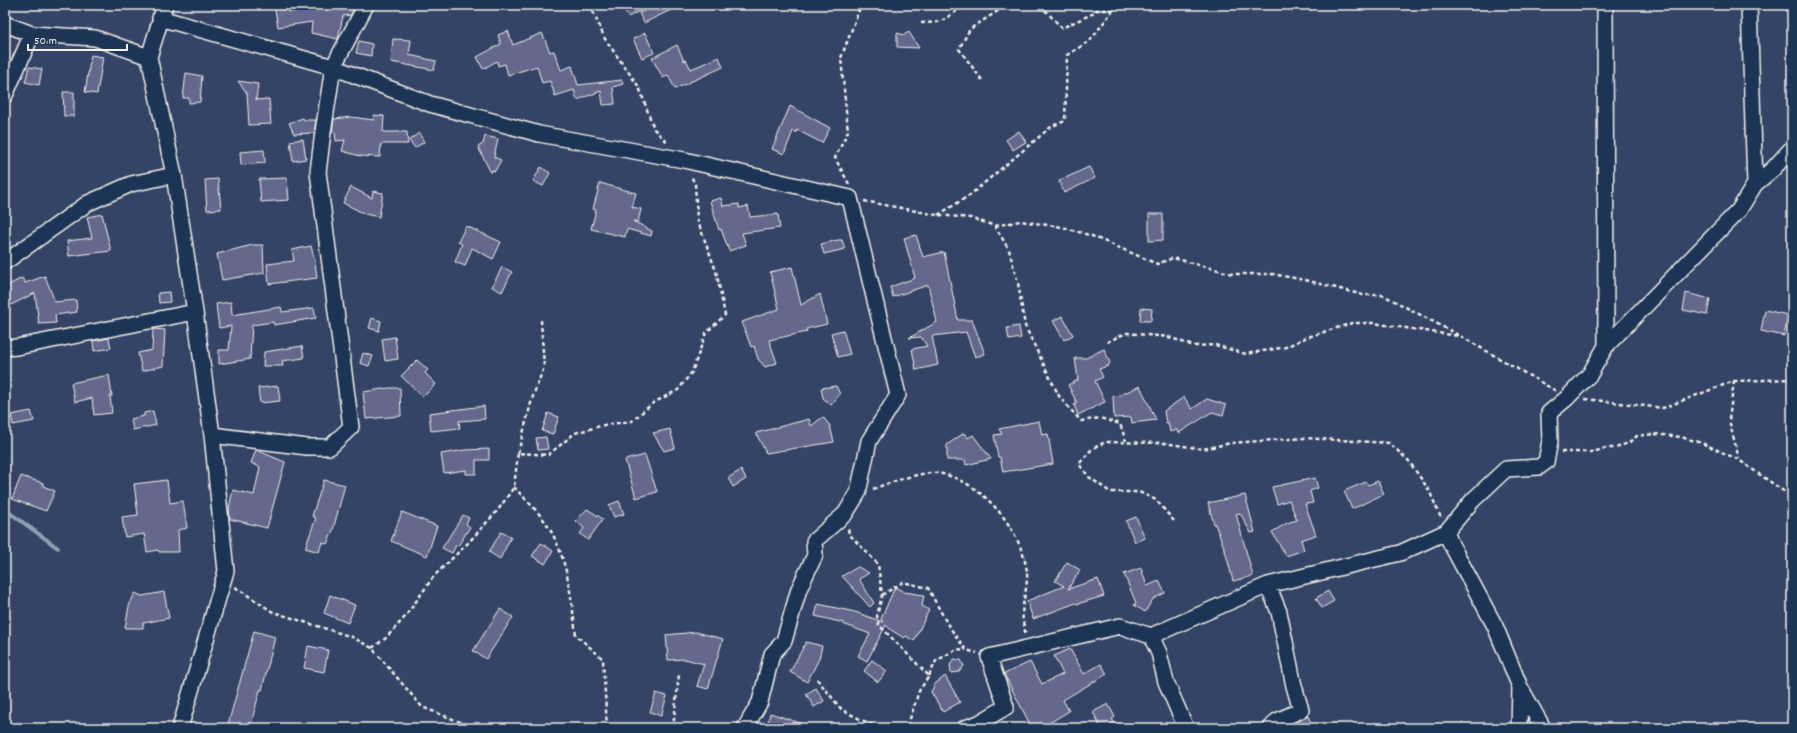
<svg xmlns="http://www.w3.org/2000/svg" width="1797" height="733" font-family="Dekko,sans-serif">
<rect width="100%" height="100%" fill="#334467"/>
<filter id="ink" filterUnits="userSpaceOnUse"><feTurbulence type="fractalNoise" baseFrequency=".025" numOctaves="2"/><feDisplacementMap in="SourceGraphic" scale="8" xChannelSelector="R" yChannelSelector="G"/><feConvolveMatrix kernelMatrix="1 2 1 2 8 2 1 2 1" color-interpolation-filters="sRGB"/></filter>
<g filter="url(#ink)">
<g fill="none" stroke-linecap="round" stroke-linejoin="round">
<path stroke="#8ba4b0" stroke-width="4" d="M5 506 10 513 58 548"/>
</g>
<path fill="#65688d" stroke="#f4f1e8" d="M274 5H287L289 12 323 8 322 5H352L353 11 351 15 343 16 338 39 311 33 312 22 278 27Z
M622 5H651L628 17Z
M656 5H681L644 23 639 13Z
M508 31 513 45 542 33 550 52 554 51 561 70 572 66 578 85 622 80 623 84 613 87 615 104 603 105 601 91 577 100 574 90 555 96 550 81 542 83 537 66 508 75 505 64 498 66 497 61 483 69 477 57 501 44 498 35Z
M909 32 919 48 897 47V33L904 35Z
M645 33 654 53 642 58 633 39Z
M393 39 411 40 409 55 436 61 434 70 391 62Z
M359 41 372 44 371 56 356 53Z
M677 45 684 61 686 60 691 69 719 57 723 67 675 89 668 75 663 78 652 58Z
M91 55 103 57 97 94 85 92Z
M29 67 42 69 39 85 25 82Z
M186 73 202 76 200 102 189 103V98H183Z
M238 81 258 84 256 100 269 99 271 124 249 125 247 93Z
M63 92H74V116H64Z
M790 106 830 128 822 143 797 130 796 133 793 131 784 154 772 149Z
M374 115 384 116 383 132H407L408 144H381L380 157 360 156 342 151 345 140 336 141 335 132 332 133 334 119 351 117 374 120Z
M303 118 304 120H316L314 133 294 134 289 123Z
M1019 131 1026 142 1013 150 1006 140Z
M419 133 424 142 415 148 409 140Z
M485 136 498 139 494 157 501 160 495 171 492 170 491 173 478 147 483 144Z
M303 139 306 159 293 161 290 141Z
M264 150 265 163 241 165 240 152Z
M541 167 550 173 543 186 533 181Z
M1089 167 1095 178 1064 193 1059 181Z
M287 178 289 200 261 202 259 179Z
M218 179 221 209 207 210 205 180Z
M600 183 636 193 632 207 641 209 638 222 633 221 652 231 651 236 627 229 625 237 591 229 596 210 593 209Z
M351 187 372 198 373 191 383 193 379 217 365 214 343 203Z
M721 198 723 206 739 204V208L748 206 750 217 778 214 780 228 742 233 746 245 729 251 721 229 719 230 710 201Z
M102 214 111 251 69 256 67 241 92 238 87 217Z
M1149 214H1163V240L1149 241Z
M466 226 501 242 493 259 472 248 465 266 455 262 462 244 458 242Z
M916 235 923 257 944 252 958 320H972L985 354 975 357 966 332 932 336 938 365 916 370 912 349 927 346 921 337 909 338 937 322 928 285 893 297 890 287 915 278 904 238Z
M838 240H842L845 249 824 254 821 244Z
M252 245H263L264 273 222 280 217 254Z
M311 246 315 261 317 278 269 284 267 264 294 261 292 250Z
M502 267 512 272 502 292 492 287Z
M792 267 801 305 820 294 827 324 806 329 807 332 769 340 777 363 765 367 758 359 754 346 751 347 742 322 779 309 770 272Z
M45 276 55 302 76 300 77 312 55 315 56 323 39 324 35 293 5 308V287L22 278 25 283Z
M169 292 170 302 159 303 158 293Z
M1686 293 1710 299 1707 315 1683 310Z
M231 302 232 315 281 307 282 312 314 308 316 318 274 325 273 322 252 325 250 359 219 364V350H229L231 326 219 328 216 304Z
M1141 308 1152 309 1151 321H1140Z
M1765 310 1788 315 1784 336 1761 331Z
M1062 316 1073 335 1064 340 1053 321Z
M372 318 381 321 379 331 369 328Z
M1019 326 1021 338 1009 340 1007 328Z
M153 329 165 330 163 366 142 371 138 353 152 350Z
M843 330 850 354 838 357 831 333Z
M395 337 398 359 385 361 382 339Z
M109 338 111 348 94 351 93 341Z
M302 346 304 358 282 361 283 366H263L264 352Z
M1104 349 1110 363 1108 366 1099 369 1103 377 1095 381 1105 402 1078 415 1074 405 1077 403 1068 385 1078 380 1075 358H1086Z
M363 353 373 356 369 366 360 363Z
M417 360 428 370 425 373 436 384 423 397 401 376Z
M109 375 112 396H110L112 413 94 415 92 398 75 402 71 383Z
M278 386 280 401 260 403 258 388Z
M836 386 840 394 831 405 823 398 821 388Z
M1140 386 1156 420 1132 423 1131 417 1114 418 1113 396 1120 395Z
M389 388H400L401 416 366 419 363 392Z
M1184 397 1192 409 1207 399 1226 405 1223 415 1212 412 1179 433 1177 430 1170 432 1168 422 1166 423 1164 411Z
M484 406 485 419 459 421 460 428 431 431 429 413Z
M31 411 34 421 13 425 11 415Z
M153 411 156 425 133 430 131 419 144 416V413Z
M548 413 559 417 553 434 542 431Z
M823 417 830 426 834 442 766 453 756 433 809 419 811 426Z
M1039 421 1042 435 1048 434 1053 464 1003 472 1000 457H998L994 435 1002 434 999 429Z
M670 429 675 448 664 451 653 433Z
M964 433 968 438 973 435 991 459 966 465 965 460H947V445Z
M546 437 548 449 538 450 536 438Z
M489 449V460H476V474H466V470L444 473 441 454 465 450Z
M256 450 285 462 267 528 230 519 229 508 233 490 254 495 260 467 251 463Z
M645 455 657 492 636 498 625 460Z
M741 470 746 479 733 487 728 478Z
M21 476 43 483V486L55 491 46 511 12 499Z
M1315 478 1318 488 1310 491 1313 503 1305 504 1316 535 1301 540 1304 550 1286 556 1272 532 1287 523 1297 520 1289 500 1277 504 1272 487Z
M167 480 170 503 183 501 187 528 178 530 179 552H159L158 550 147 552 144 534 125 537 122 517 138 515 134 484Z
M324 480 345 485 333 530 327 544 322 542 319 552 305 548 316 518 312 516Z
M1378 481 1384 494 1352 509 1344 491 1366 482 1368 485Z
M1245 495 1255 532 1251 533 1240 513 1236 514 1253 576 1233 581 1225 550 1215 524H1214L1208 503Z
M619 501 624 514 614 517 609 505Z
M587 509 603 519 588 540 580 534 584 528 576 521Z
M402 512 437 526 427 556 391 541Z
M463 515 469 518 466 524 470 527 458 546 456 545 452 553 442 548Z
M1136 517 1145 538 1135 542 1126 521Z
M501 532 511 537 500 559 489 552Z
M541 543 553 551 545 564 532 556Z
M1067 562 1080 570 1068 589 1098 579 1104 596 1077 604 1076 603 1033 619 1027 601 1064 586 1055 581Z
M858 567 869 573 859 579 874 603 870 607 842 576Z
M1141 568 1147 586 1159 581 1165 593 1153 599 1145 612 1134 605 1136 603 1124 574Z
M895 587 904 592 924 595 922 606 929 610 914 641 906 636 904 638 891 630 886 625 867 661 858 656 870 634 843 624 844 623 815 616 818 604 855 612 883 622 881 619Z
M1328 591 1334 601 1322 608 1316 598Z
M164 592 169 618 143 623V628H125L129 606 135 593 142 596Z
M330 595 355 605 348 623 324 613Z
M500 609 513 617 486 659 473 651Z
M254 631 275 637 262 690H260L250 728H227Z
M696 632 723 639 708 689 697 686 704 664 685 659 668 660 666 635Z
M806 642 822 646 819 659 807 682 790 672Z
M308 646 328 650 324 672 304 668Z
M1070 649 1084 674 1101 664 1107 674 1063 700 1069 711 1041 728H1032L1004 674 1030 662 1042 684 1063 674 1054 656Z
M954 659 961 660 964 666 959 672 951 673 950 665Z
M872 660 887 671 878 682 864 671Z
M945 676 960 702 943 712 931 692 935 684Z
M816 688 824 701 814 707 806 694Z
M656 693 667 696 661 716 650 712Z
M1108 704 1115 717 1112 719 1118 728H1101L1093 712Z
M770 713 809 726 808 728H773L767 726Z
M1308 716 1313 728H1283L1305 718Z"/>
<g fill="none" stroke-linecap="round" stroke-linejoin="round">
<defs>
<path id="street" d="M165 5 149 57 174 175 195 312 212 435 226 571 180 728
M1605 5 1606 346
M1749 5 1755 184
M160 18 333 67 430 104 539 134 684 160 850 198 898 395 869 441 858 493 845 514 814 541 815 555 799 589 784 641 772 654 760 702 745 728
M5 24 32 34
M5 95 32 34 95 38 149 57
M5 262 88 203 131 184 174 175
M5 348 17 347 195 312
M212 435 307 447H330L351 427 318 172 323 132 333 67 365 7 364 5
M1446 532 1451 544 1495 626 1520 687 1543 728
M1268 585 1279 612 1294 686 1301 710 1277 721 1271 728
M1151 636 1159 653 1166 682 1186 728
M965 728 979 723 1006 707 989 657 1120 626 1151 636 1268 585 1400 553 1446 532 1473 500 1506 469 1539 467 1546 462 1550 441 1549 413 1567 398 1590 374 1606 346 1739 210 1755 184 1773 169 1792 148
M1519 728 1520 687"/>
</defs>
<use href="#street" stroke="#f4f1e8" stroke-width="18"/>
<path stroke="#f4f1e8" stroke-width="2.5" stroke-dasharray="4 3" stroke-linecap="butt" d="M590 5 605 39 639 87 654 129 668 143
M1040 5 1062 28 1094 13 1096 10H1112
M921 23 940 22 966 5
M982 80 959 49 970 29 1007 5
M849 184 835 158 848 131 841 58 861 5
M864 201 937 215 971 218 995 226 1009 250 1018 283 1025 326 1060 398 1081 421 1100 418 1120 424 1126 441
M938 215 970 195 1052 126 1065 121 1067 55 1090 41 1113 10 1121 5
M995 226 1020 221 1062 227 1092 236 1157 264 1173 258 1233 274H1272L1305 280 1363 295H1383L1462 337 1556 391
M1107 342 1126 333 1169 337 1193 346 1215 345 1246 354 1286 347 1305 338 1352 323H1373L1458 336
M1734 381 1729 420 1739 459
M1585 399 1663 408 1734 381 1792 379
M1561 452H1593L1606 448H1616L1628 443 1637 436 1654 434 1681 437 1702 443 1739 460 1792 497
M518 453 532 399 544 367 541 320
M514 487C524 498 537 510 546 523 568 556 571 597 576 635L603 659 607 728
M873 489C888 483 922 471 938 473 980 480 1018 525 1026 566 1029 578 1025 593 1023 605 1021 615 1024 626 1026 636
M1174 521 1156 500 1139 492H1110L1089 477 1079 464 1092 449 1105 442 1164 443 1203 449 1231 443 1304 438 1389 443 1408 460 1429 490 1441 518
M848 529 849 534 878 564 882 595 877 616 879 625 929 676 919 691 907 728
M235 587 273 612 352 637 372 648 422 707 465 724 468 728
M882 595 903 582 928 588 948 625 966 650 977 653
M372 648 386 638 405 617 434 576 468 543 498 510 514 487 518 453 548 455 575 433 604 425 632 421 653 403 678 390 692 372 706 333 725 315 716 271 697 219 695 184 691 176
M929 676 936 661 957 649 966 650
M817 679 842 710 878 728
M673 728 679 674"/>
<use href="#street" stroke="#1d3557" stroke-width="15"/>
</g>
</g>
<rect width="1797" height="733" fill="none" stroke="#1d3557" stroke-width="20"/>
<rect x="10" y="10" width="1777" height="713" fill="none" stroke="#f4f1e8" stroke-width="1.5" filter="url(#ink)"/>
<path d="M28 44v6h99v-6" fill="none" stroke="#f4f1e8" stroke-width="2"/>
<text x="34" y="44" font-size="12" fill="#f4f1e8" stroke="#1d3557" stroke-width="3" paint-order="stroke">50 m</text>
</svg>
